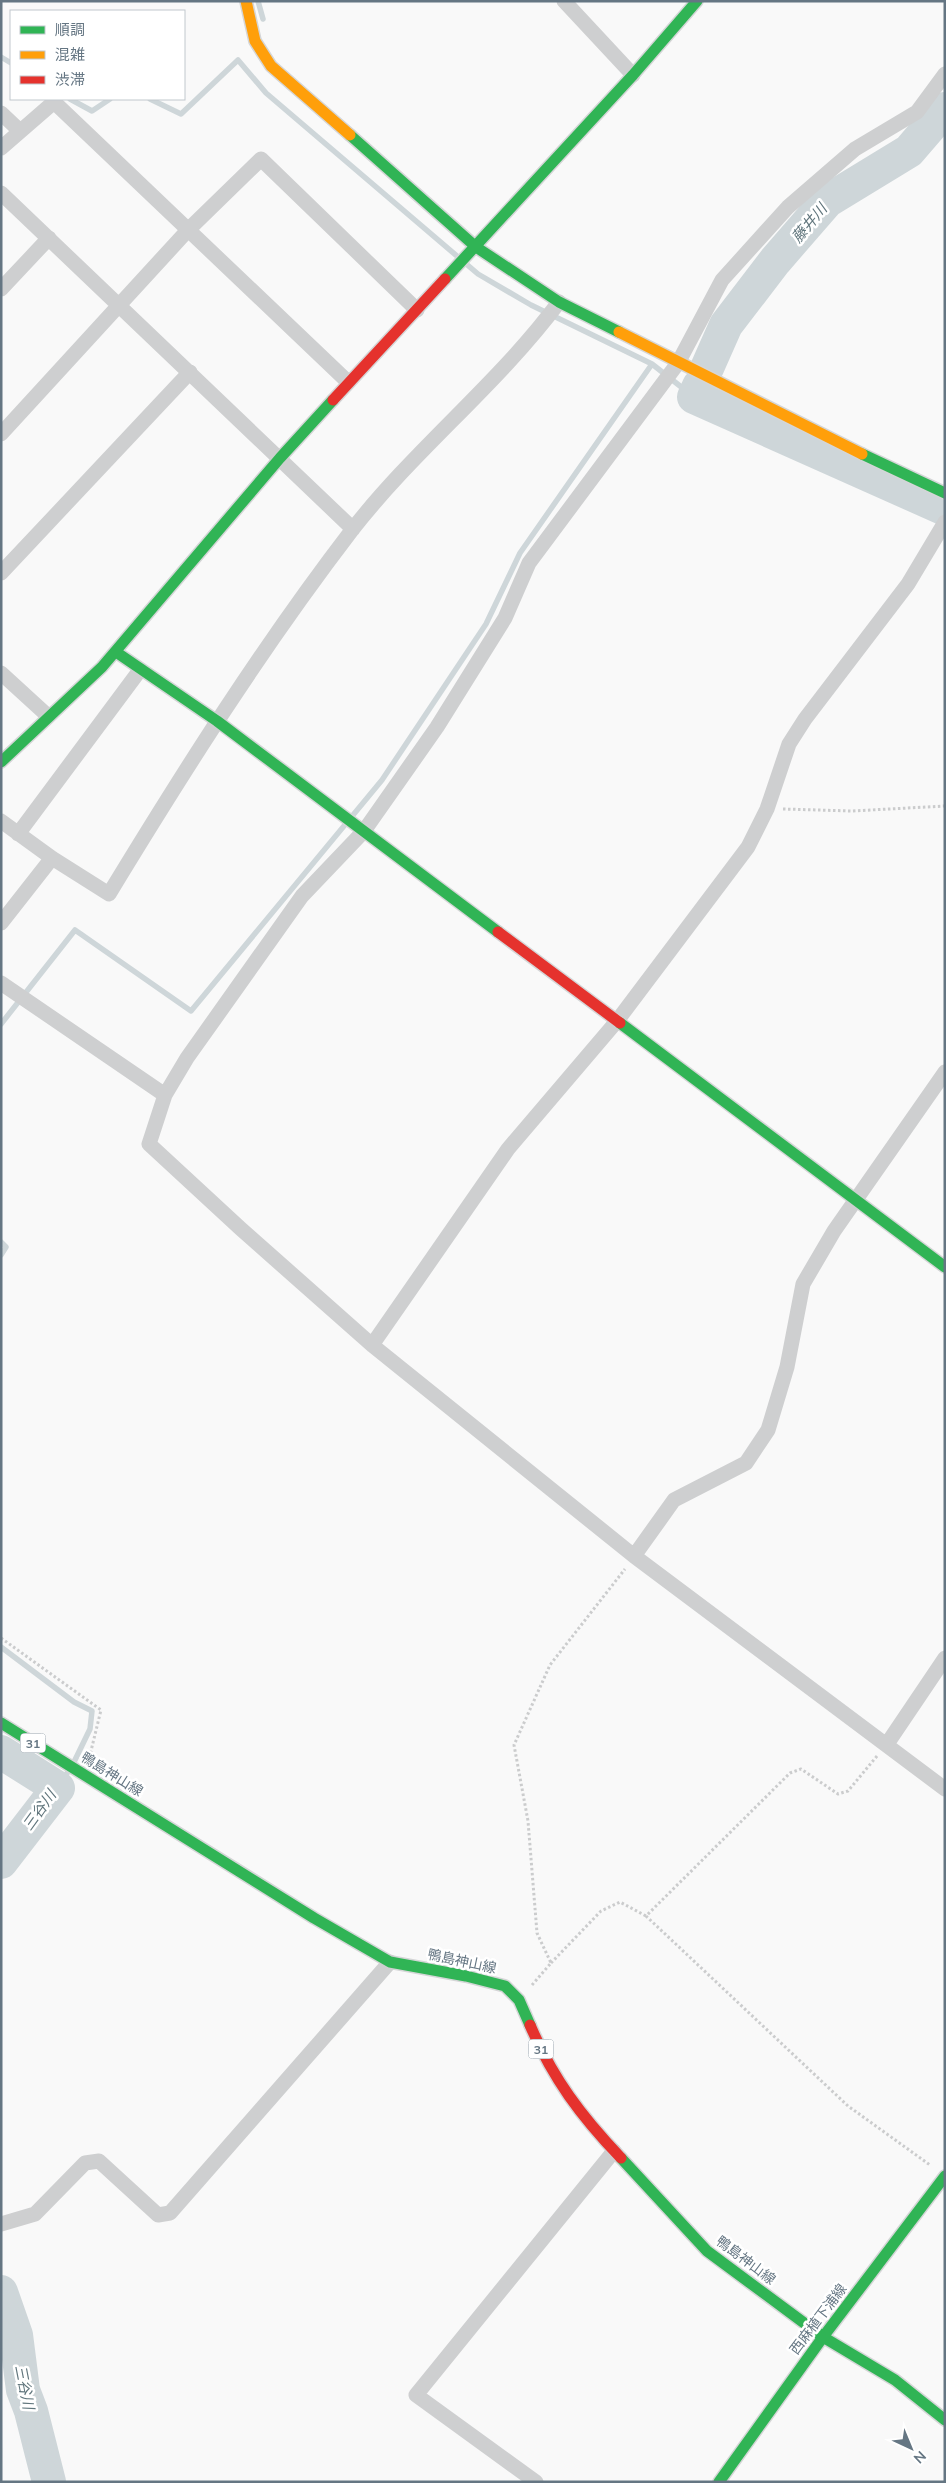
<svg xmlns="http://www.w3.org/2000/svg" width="946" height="2483" font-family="Mulish,'Noto Sans JP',sans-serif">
<rect width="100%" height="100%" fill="#f9f9f9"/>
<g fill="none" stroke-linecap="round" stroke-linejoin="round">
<path stroke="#ced6d9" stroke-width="5.5" d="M258 1 263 19
M1 57 11 63
M70 99 92 111 110 99
M150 99 181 114 238 60 266 93 478 274 531 305 652 364 694 397
M1 1024 75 930 191 1011 382 780 486 624 520 553 652 364
M1 1242 6 1247 1 1255
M1 1647 74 1702 92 1711 90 1729 74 1762
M58 1788 69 1770"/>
<path stroke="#ced6d9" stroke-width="34" d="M707 368 726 325 775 261 827 201 909 151 945 109
M699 386 694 397 945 509
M1 1752 58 1788 1 1862
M1 2292 16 2335 23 2390 31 2411 49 2482"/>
<defs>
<path id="fast" d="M350 135 476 247 559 302 619 332
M445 279 633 75 697 1
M862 454 945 493
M116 652 217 721 498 932
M1 762 102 667 280 458 333 400
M620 1023 945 1267
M1 1723 314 1918 390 1962 466 1976 505 1986 519 2000 530 2025
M621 2158 707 2251 823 2337 895 2380 945 2420
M719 2482 823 2337 945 2176"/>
<path id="slow" d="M246 1 255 41 271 66 350 135
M619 332 862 454"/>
<path id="jam" d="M333 400 445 279
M498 932 620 1023
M530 2025C553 2079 581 2116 621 2158"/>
</defs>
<use href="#fast" stroke="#d5d6d7" stroke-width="14"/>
<use href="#slow" stroke="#d5d6d7" stroke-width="14"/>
<use href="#jam" stroke="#d5d6d7" stroke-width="14"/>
<path stroke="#cbcccd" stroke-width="3" stroke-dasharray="2.5 2.5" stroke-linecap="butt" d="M783 809 852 811 945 806
M1 1638 101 1710 90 1755
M877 1756 848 1791 838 1794 801 1769 790 1773 646 1916 848 2106 930 2165
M551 1963 601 1911 620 1902 646 1916
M532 1985 551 1963 537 1933 528 1821 514 1745 550 1665 625 1569"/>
<path stroke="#cecfd0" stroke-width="15" d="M564 1 633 75
M945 74 917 112 855 149 788 207 722 280 678 363 529 563 505 618 437 727 364 831 302 896 187 1058 165 1095 149 1144 241 1229 372 1345 634 1556 945 1789
M1 113 20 131
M1 148 54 102 348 382
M1 193 353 529
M1 289 49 238
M1 434 188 230 261 159 417 310
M1 573 190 372
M1 673 48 716
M1 821 52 858 109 894C185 769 263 646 352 530 415 449 498 384 559 302
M18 834 140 670
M1 923 52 858
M1 983 165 1095
M372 1345 508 1149 617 1021 748 847 767 809 789 744 805 719 908 584 945 522
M634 1556 674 1500 746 1463 768 1430 787 1367 803 1284 834 1231 945 1072
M887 1744 945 1658
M1 2224 35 2214 85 2163 99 2161 158 2215 170 2213 390 1962
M536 2482 416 2395 614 2151"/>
<use href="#fast" stroke="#30b455" stroke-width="11"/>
<use href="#slow" stroke="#ff9f0a" stroke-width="11"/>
<use href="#jam" stroke="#e5322d" stroke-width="11"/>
</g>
<g text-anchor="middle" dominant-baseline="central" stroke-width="5" stroke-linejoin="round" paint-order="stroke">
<g fill="#fff" stroke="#939fa8" stroke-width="1">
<rect x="20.5" y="1733.5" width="25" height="19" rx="4"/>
<rect x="528.5" y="2039.5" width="25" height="19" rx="4"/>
</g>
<g font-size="12" font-weight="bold" fill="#657683">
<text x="33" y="1743">31</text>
<text x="541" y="2049">31</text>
</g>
<g font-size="14" fill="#657683" stroke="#fff">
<text transform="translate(112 1774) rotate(32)">鴨島神山線</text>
<text transform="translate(462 1961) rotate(12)">鴨島神山線</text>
<text transform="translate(746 2260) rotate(37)">鴨島神山線</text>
<text transform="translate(818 2319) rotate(-53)">西麻植下浦線</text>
</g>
<g font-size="15" font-style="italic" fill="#60757c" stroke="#fff">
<text transform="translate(809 223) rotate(-50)">藤井川</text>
<text transform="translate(39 1810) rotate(-54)">三谷川</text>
<text transform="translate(25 2387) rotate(79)">三谷川</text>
</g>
</g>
<rect width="946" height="2483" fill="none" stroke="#657683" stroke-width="5"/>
<rect x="10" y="10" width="175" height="90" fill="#ffffff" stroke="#c1c8cd"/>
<rect x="20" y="26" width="25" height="8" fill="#30b455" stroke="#c1c8cd"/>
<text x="55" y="35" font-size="15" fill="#657683">順調</text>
<rect x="20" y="51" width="25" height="8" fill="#ff9f0a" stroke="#c1c8cd"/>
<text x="55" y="60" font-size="15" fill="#657683">混雑</text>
<rect x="20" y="76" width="25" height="8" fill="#e5322d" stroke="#c1c8cd"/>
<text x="55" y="85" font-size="15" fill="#657683">渋滞</text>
<g transform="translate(911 2448) rotate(136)" stroke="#ffffff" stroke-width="4" paint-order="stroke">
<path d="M0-4L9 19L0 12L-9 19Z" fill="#657683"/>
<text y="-8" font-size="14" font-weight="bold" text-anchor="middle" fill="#657683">N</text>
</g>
</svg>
